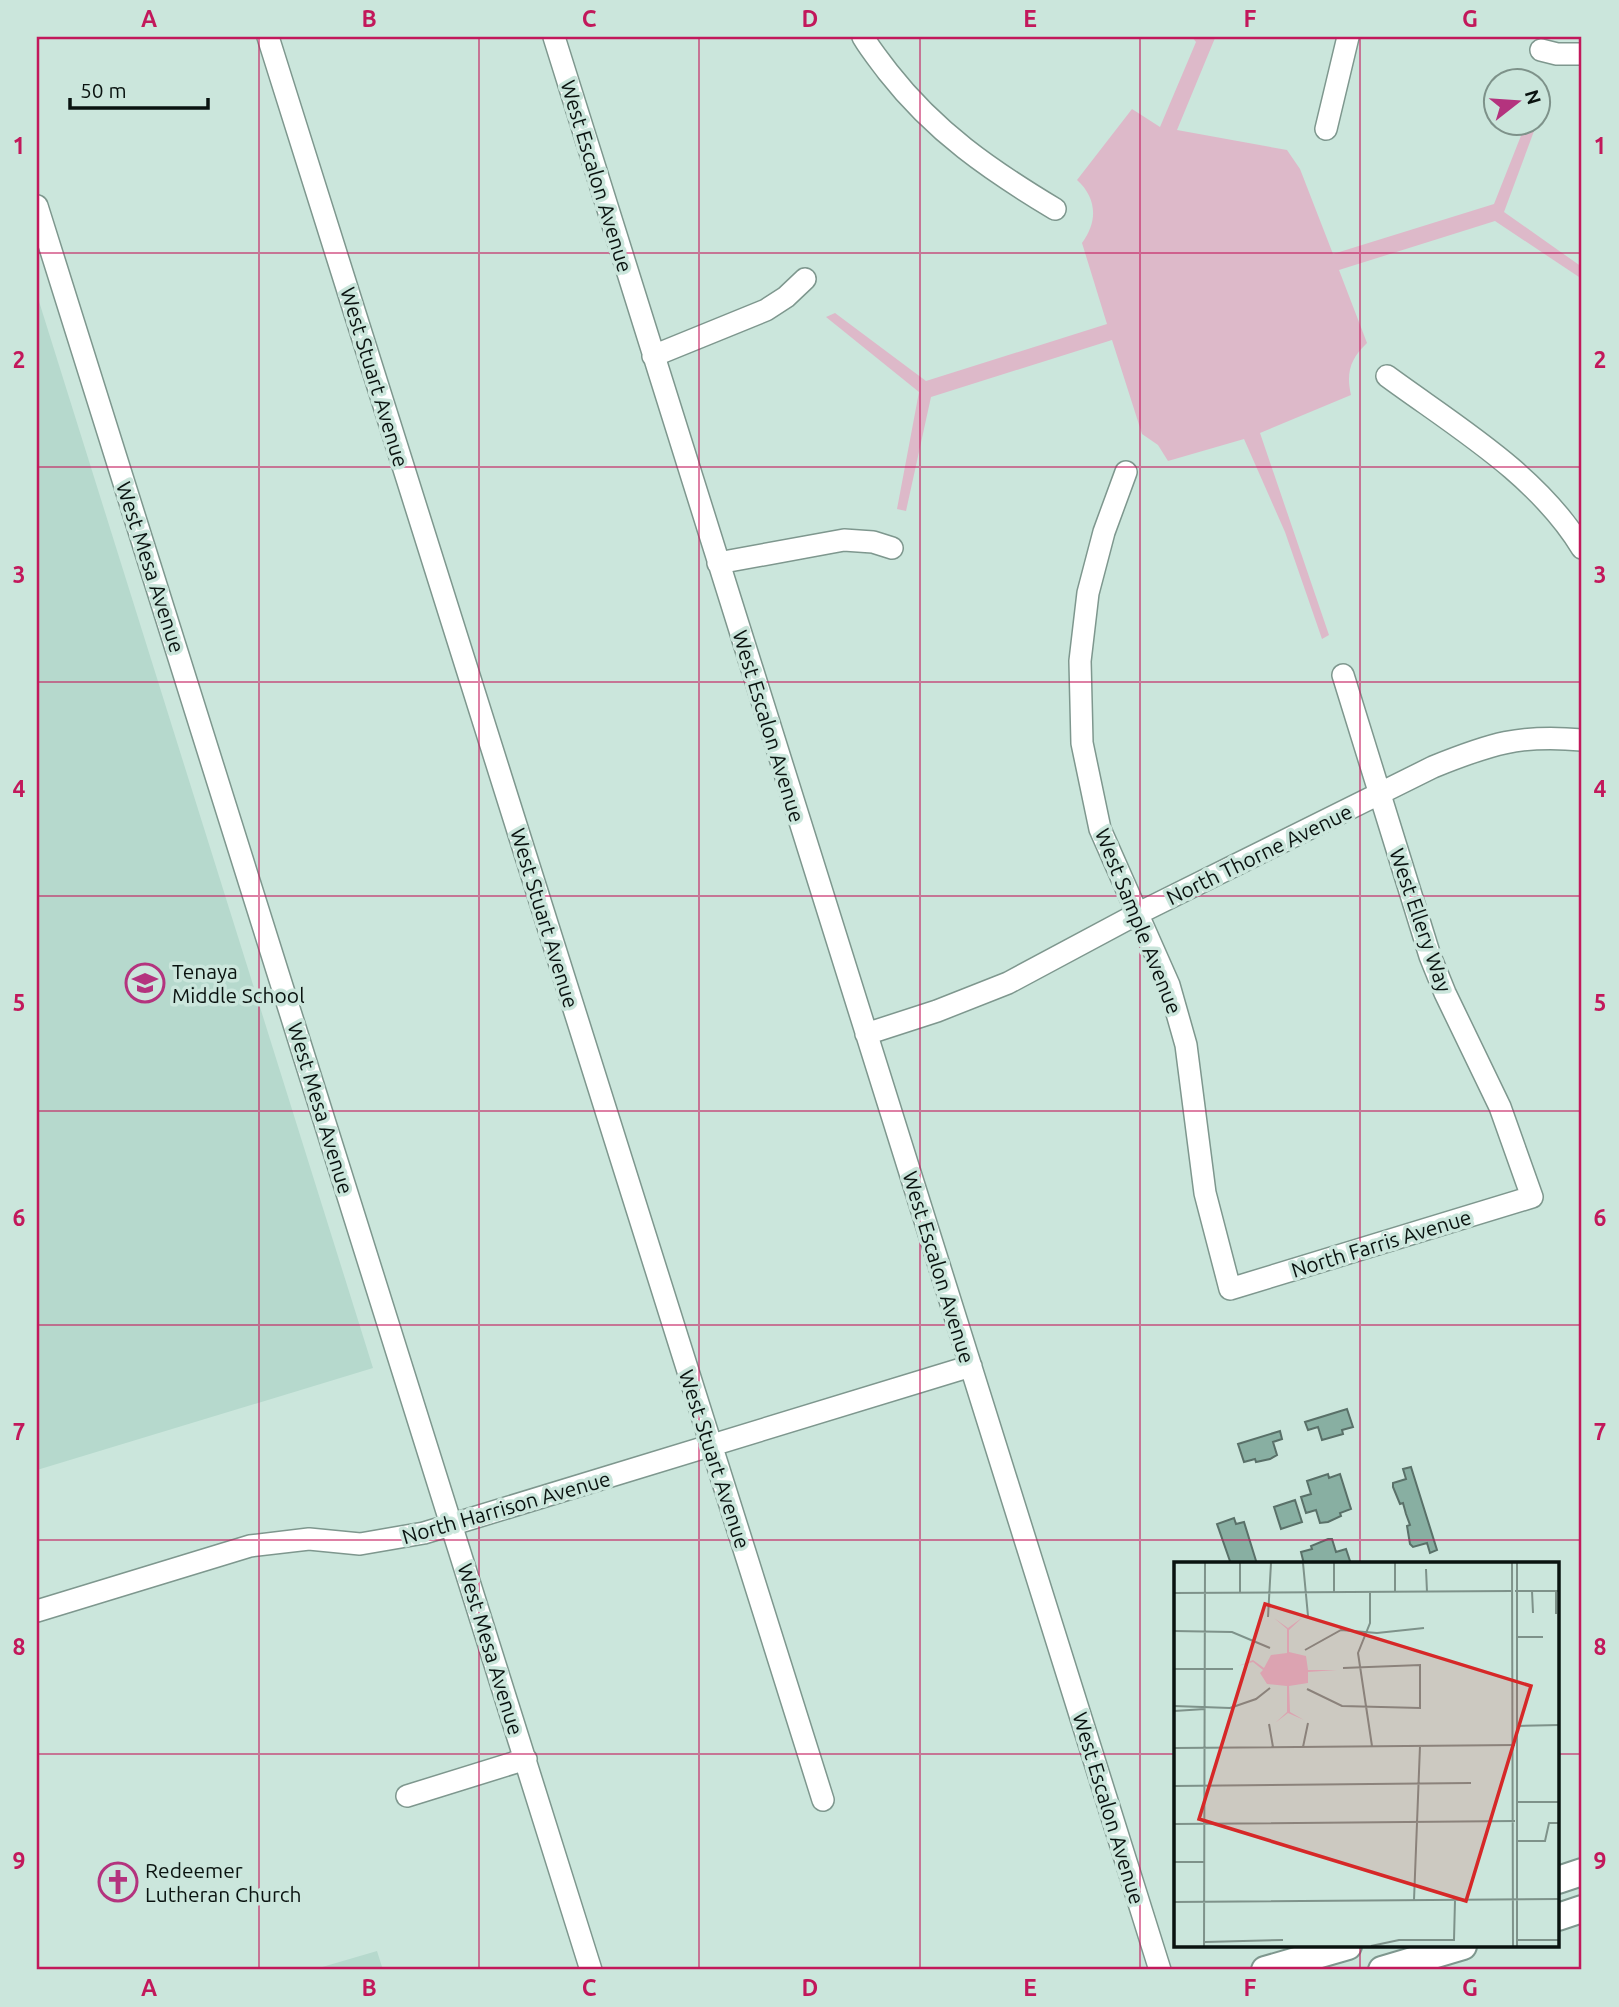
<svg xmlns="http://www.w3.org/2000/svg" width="1619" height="2007" font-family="Ubuntu,sans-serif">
<rect width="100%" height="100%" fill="#cbe6dc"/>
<path fill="#b6d9cd" d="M37 295 373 1368 37 1470Z
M377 1951 383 1970H312Z"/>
<path fill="#ddb9c9" d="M1192 37 1215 38 1177 130 1287 150 1300 169 1333 254 1494 204 1526 123H1537L1504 212 1582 267V279L1495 221 1339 270 1367 343C1350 359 1346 373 1351 395L1260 433 1329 635 1322 639 1285 532 1244 439 1168 461 1158 445 1142 434 1112 340 931 397 906 511 897 509 919 392 826 317 835 313 926 381 1107 324 1082 243C1098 222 1097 198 1077 180L1132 109 1160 127 1196 42Z"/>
<path fill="#88afa2" stroke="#597068" stroke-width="2" d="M1347 1409 1353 1427 1342 1430 1343 1434 1322 1440 1318 1427 1308 1430 1305 1422Z
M1347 1409 1353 1427 1342 1430 1343 1434 1322 1440 1318 1427 1308 1430 1305 1422Z
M1280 1431 1282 1439 1273 1442 1277 1455 1270 1459 1256 1462 1255 1459 1244 1462 1238 1444Z
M1280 1431 1282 1439 1273 1442 1277 1455 1270 1459 1256 1462 1255 1459 1244 1462 1238 1444Z
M1411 1467 1437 1550 1430 1553 1427 1543 1413 1547 1410 1544 1407 1526 1410 1525 1406 1514 1403 1503 1400 1504 1393 1487V1483L1406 1479 1403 1469Z
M1328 1474 1329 1478 1340 1474 1351 1509 1340 1513 1341 1516 1328 1522 1320 1523 1316 1510 1306 1513 1301 1497 1311 1494 1307 1481Z
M1328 1474 1329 1478 1340 1474 1351 1509 1340 1513 1341 1516 1328 1522 1320 1523 1316 1510 1306 1513 1301 1497 1311 1494 1307 1481Z
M1295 1500 1302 1522 1281 1529 1274 1507Z
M1234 1518 1236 1524 1244 1522 1257 1564H1231L1217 1524Z
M1328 1539H1332L1336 1552 1346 1549 1351 1564H1304L1301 1552 1312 1549 1311 1546Z
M1328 1539H1332L1336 1552 1346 1549 1351 1564H1304L1301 1552 1312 1549 1311 1546Z"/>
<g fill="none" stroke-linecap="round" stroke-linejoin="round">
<defs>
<path id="minor" d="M268 37 823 1800
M554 37 1160 1970
M863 37C870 49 879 60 888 72 935 132 990 170 1055 209
M1541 50 1557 54H1582
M1326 129 1348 37
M37 206 591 1970
M653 356 766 310 786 297 805 279
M1387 376C1455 426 1537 474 1582 548
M1126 472 1104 532 1088 593 1080 661 1082 743 1100 829 1169 985 1186 1045 1205 1193 1230 1289 1532 1197 1500 1107 1445 993 1430 956 1343 675
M718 563 844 540 873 542 892 548
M866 1034 937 1011 1008 983 1137 914 1433 767C1490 744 1520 734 1582 740
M37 1611 250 1546 309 1539 360 1544 424 1533 971 1366
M407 1796 526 1759"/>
<path id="major" d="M1558 1880 1582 1872
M1558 1917 1582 1909
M1265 1970 1348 1946
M1382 1970 1463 1946"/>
</defs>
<use href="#minor" stroke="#7e978e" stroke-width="24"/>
<use href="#major" stroke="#7e978e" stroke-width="30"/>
<use href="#minor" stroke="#fff" stroke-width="21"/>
<use href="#major" stroke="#fff" stroke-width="26"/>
</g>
<path fill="none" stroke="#c2185b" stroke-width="2" stroke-opacity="0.55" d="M259 37V1970M479 37V1970M699 37V1970M920 37V1970M1140 37V1970M1360 37V1564M37 253H1582M37 467H1582M37 682H1582M37 896H1582M37 1111H1582M37 1325H1582M37 1540H1582M37 1754H1176M1558 1754H1582M1360 1946V1970"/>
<defs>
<symbol id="school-ring" viewBox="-11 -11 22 22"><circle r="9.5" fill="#cbe6dc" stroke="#b4337e" stroke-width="1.5"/><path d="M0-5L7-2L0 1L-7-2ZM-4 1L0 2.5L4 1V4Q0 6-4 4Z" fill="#b4337e"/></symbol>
<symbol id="church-ring" viewBox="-11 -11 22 22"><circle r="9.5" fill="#cbe6dc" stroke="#b4337e" stroke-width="1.5"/><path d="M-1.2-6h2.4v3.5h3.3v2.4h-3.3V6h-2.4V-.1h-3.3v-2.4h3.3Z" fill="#b4337e"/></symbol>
</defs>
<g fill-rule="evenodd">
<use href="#school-ring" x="123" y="961" width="44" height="44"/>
<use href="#church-ring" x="96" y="1860" width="44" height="44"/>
</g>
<g text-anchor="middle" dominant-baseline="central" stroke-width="7" stroke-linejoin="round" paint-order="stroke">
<g font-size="21" fill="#0a1310" stroke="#cbe6dc">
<text transform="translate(597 176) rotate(73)">West Escalon Avenue</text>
<text transform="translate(375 377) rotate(73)">West Stuart Avenue</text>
<text transform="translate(151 567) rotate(72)">West Mesa Avenue</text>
<text transform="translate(769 726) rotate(73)">West Escalon Avenue</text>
<text transform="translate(1259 854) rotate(-26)">North Thorne Avenue</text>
<text transform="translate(545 918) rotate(73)">West Stuart Avenue</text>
<text transform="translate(1421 920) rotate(71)">West Ellery Way</text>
<text transform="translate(1139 921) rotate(68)">West Sample Avenue</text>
<text transform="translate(321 1108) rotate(73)">West Mesa Avenue</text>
<text transform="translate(1381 1243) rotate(-17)">North Farris Avenue</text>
<text transform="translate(939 1267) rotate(73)">West Escalon Avenue</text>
<text transform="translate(715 1459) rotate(72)">West Stuart Avenue</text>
<text transform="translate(506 1507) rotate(-16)">North Harrison Avenue</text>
<text transform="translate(491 1649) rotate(73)">West Mesa Avenue</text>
<text transform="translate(1109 1808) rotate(73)">West Escalon Avenue</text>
</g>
<g font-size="21" fill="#0a1310" stroke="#cbe6dc" text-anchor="start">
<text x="172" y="971">Tenaya<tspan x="172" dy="24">Middle School</tspan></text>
<text x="145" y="1870">Redeemer<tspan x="145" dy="24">Lutheran Church</tspan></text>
</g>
</g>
<g transform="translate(1174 1562)">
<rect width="385" height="385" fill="#cbe6dc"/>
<path d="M129 55 115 68V90L132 94 134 108H163L134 110V121L115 124 116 150 130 158 114 151 101 161 113 150V124L93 122 86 111 89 108 79 100 64 104 79 98 90 106 97 93 113 91V67L100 56 114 66Z" fill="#ddb9c9"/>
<path fill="none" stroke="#7e928a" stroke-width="2" d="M66 1V31M129 1 134 54M338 1 339 384M343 1V384M252 7 253 30M341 29H385M358 29 359 51M382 29V52M160 30V1M196 30V61L184 91 198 184M221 30V1M0 31 337 29M94 55 97 1M0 69 58 70 96 86M343 75H369M131 88 167 68 203 71 250 66M0 107H59M133 127 168 144 246 146V103L169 106M0 144 56 146 82 137 96 126M0 149 31 147M95 162 99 185M342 164 385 163M129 185 134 161M0 186 341 183M0 224 297 221M342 240H385M0 262 341 259M343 279H371L375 261H385M0 300H31M240 338 246 184M0 340 385 337M342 378H385M31 380 109 378M30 384 31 1M197 384 225 378H280L281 338"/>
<path fill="#d62828" fill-opacity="0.15" stroke="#d62828" stroke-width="3.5" d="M91 42 357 124 292 339 25 257Z"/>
<rect width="385" height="385" fill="none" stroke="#0a1310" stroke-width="3.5"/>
</g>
<rect width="1619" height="2007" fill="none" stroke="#cbe6dc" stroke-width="77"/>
<g transform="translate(1517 102) rotate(73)"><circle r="33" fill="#cbe6dc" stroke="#7e928a" stroke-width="2"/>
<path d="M0-5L12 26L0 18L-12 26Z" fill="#b4337e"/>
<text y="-10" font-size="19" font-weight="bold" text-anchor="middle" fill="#0a1310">N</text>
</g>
<path d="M70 98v10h138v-10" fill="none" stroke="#0a1310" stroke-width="3.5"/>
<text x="80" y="98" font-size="21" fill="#0a1310" stroke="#cbe6dc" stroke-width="5" paint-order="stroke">50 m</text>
<rect x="38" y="38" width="1542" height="1930" fill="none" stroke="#c2185b" stroke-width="2.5"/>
<g font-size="23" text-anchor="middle" font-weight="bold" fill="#c2185b">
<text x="149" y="27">A</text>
<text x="369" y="27">B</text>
<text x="589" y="27">C</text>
<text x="810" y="27">D</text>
<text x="1030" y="27">E</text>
<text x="1250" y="27">F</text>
<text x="1470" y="27">G</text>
<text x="19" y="154">1</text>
<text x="1600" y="154">1</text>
<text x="19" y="368">2</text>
<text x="1600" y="368">2</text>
<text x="19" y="583">3</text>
<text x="1600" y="583">3</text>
<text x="19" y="797">4</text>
<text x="1600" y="797">4</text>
<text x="19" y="1011">5</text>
<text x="1600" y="1011">5</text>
<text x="19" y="1226">6</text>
<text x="1600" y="1226">6</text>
<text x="19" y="1440">7</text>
<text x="1600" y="1440">7</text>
<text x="19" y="1655">8</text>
<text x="1600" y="1655">8</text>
<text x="19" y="1869">9</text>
<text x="1600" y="1869">9</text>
<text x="149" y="1996">A</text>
<text x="369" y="1996">B</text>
<text x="589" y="1996">C</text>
<text x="810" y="1996">D</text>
<text x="1030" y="1996">E</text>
<text x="1250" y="1996">F</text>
<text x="1470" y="1996">G</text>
</g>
</svg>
